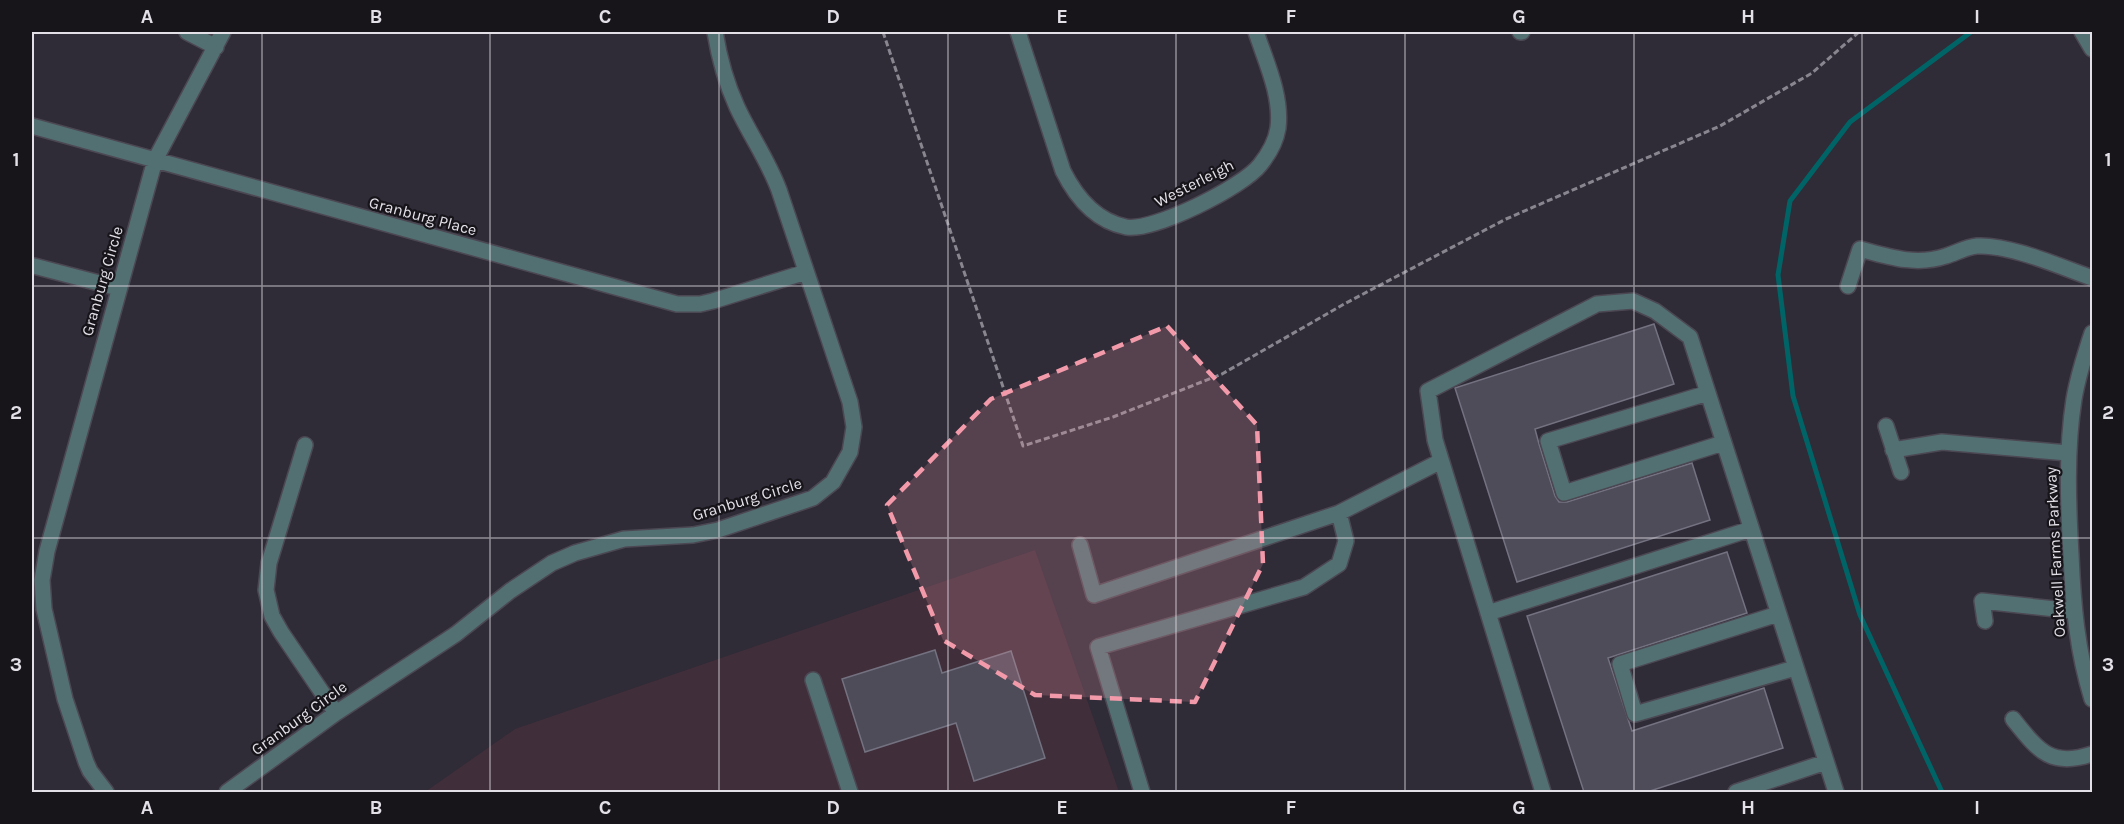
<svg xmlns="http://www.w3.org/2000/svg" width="2124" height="824" font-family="Karla,sans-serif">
<rect width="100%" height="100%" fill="#2f2b37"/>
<path fill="#402f3a" d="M1035 550 1119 792H425L515 729Z"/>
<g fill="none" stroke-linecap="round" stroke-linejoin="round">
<path stroke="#006366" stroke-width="5" d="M1942 792 1860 615 1793 396 1778 275 1790 201 1850 122 1971 32"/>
</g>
<path fill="#4e4c59" stroke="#747281" stroke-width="1.5" d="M1654 324 1674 384 1535 429 1539 444 1555 496 1559 502H1567L1692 463 1710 520 1517 582 1455 388Z
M1727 552 1747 613 1608 658 1632 731 1764 688 1783 748 1647 792H1584L1527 616Z
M935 650 942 673 1011 651 1045 758 974 781 956 723 865 752 842 679Z"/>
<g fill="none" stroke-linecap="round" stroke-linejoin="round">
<defs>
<path id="minor" d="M187 32 216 47
M1018 32 1063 171C1076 197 1096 221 1126 227 1153 232 1243 187 1260 165 1268 155 1276 141 1278 128 1282 96 1266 62 1256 32
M1520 32H1522
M2082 32 2092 49
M32 126 677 304H700L713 301 806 272
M34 266 118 288
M1848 286 1860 249C1889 257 1916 266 1946 256 1956 253 1966 247 1977 246 2009 244 2061 267 2092 278
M2092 333C2085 354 2078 376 2074 399 2066 450 2068 503 2071 555 2073 604 2077 651 2092 699
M1708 393 1548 441 1564 493 1723 443
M1886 426 1901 472
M305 445 269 563 266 590 272 616 281 632 336 713
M1893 450 1942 442 2068 453
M1080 545 1094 595 1339 513
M1488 613 1751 529
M1778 614 1620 664 1635 714 1795 668
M1985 621 1982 601 2074 611
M813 680 850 792
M2013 719C2038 750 2050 768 2092 754
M106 792 90 771 86 762 65 699 44 609 42 580 47 551 155 160 223 32
M227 792 336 713 456 634 510 591 552 563 575 553 624 539 693 535 718 530 813 498 833 482 850 452 854 427 850 402 779 190C768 160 750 135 737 107 726 83 719 57 715 32
M1142 792 1098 647 1304 587 1339 564 1346 541 1339 513 1441 461
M1543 792 1435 440 1428 391 1597 304 1633 301 1655 311 1690 337 1836 792
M1736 792 1826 762"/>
</defs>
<use href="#minor" stroke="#4c4853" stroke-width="18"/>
<path stroke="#898690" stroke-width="3" stroke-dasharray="6 3" stroke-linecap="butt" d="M883 32 1023 446 1113 417 1222 374 1346 303 1506 219 1720 126 1812 73 1859 32"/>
<use href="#minor" stroke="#527072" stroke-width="15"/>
</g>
<path fill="#f39aaa" fill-opacity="0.2" stroke="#f39aaa" stroke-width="4.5" stroke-dasharray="12 8" stroke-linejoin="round" d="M1167 326 1257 425 1263 564 1195 702 1035 695 943 640 887 505 991 399Z"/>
<path fill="none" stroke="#e3e0e8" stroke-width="1.5" stroke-opacity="0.55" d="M262 32V792M490 32V792M719 32V792M948 32V792M1176 32V792M1405 32V792M1634 32V792M1862 32V792M32 286H2092M32 538H2092"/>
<g text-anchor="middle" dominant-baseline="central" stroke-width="4.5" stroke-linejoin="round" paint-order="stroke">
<g font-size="16" fill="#e3e0e8" stroke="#17141a">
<text transform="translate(1194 183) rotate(-27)">Westerleigh</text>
<text transform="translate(423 216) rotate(15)">Granburg Place</text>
<text transform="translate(102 281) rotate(-74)">Granburg Circle</text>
<text transform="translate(747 499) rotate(-17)">Granburg Circle</text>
<text transform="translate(2055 552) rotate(-93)">Oakwell Farms Parkway</text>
<text transform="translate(299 718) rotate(-36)">Granburg Circle</text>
</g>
</g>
<rect width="2124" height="824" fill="none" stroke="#17141a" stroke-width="66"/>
<rect x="33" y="33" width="2058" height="758" fill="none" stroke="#e3e0e8" stroke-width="2"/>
<g font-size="20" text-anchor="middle" font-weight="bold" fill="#e3e0e8">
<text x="147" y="23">A</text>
<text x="376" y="23">B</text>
<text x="605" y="23">C</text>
<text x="833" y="23">D</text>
<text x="1062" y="23">E</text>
<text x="1291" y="23">F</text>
<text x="1519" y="23">G</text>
<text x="1748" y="23">H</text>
<text x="1977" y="23">I</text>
<text x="16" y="166">1</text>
<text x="2108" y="166">1</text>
<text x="16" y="419">2</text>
<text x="2108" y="419">2</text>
<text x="16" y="671">3</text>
<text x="2108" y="671">3</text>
<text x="147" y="814">A</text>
<text x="376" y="814">B</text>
<text x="605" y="814">C</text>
<text x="833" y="814">D</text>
<text x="1062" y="814">E</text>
<text x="1291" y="814">F</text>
<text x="1519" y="814">G</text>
<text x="1748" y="814">H</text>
<text x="1977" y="814">I</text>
</g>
</svg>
